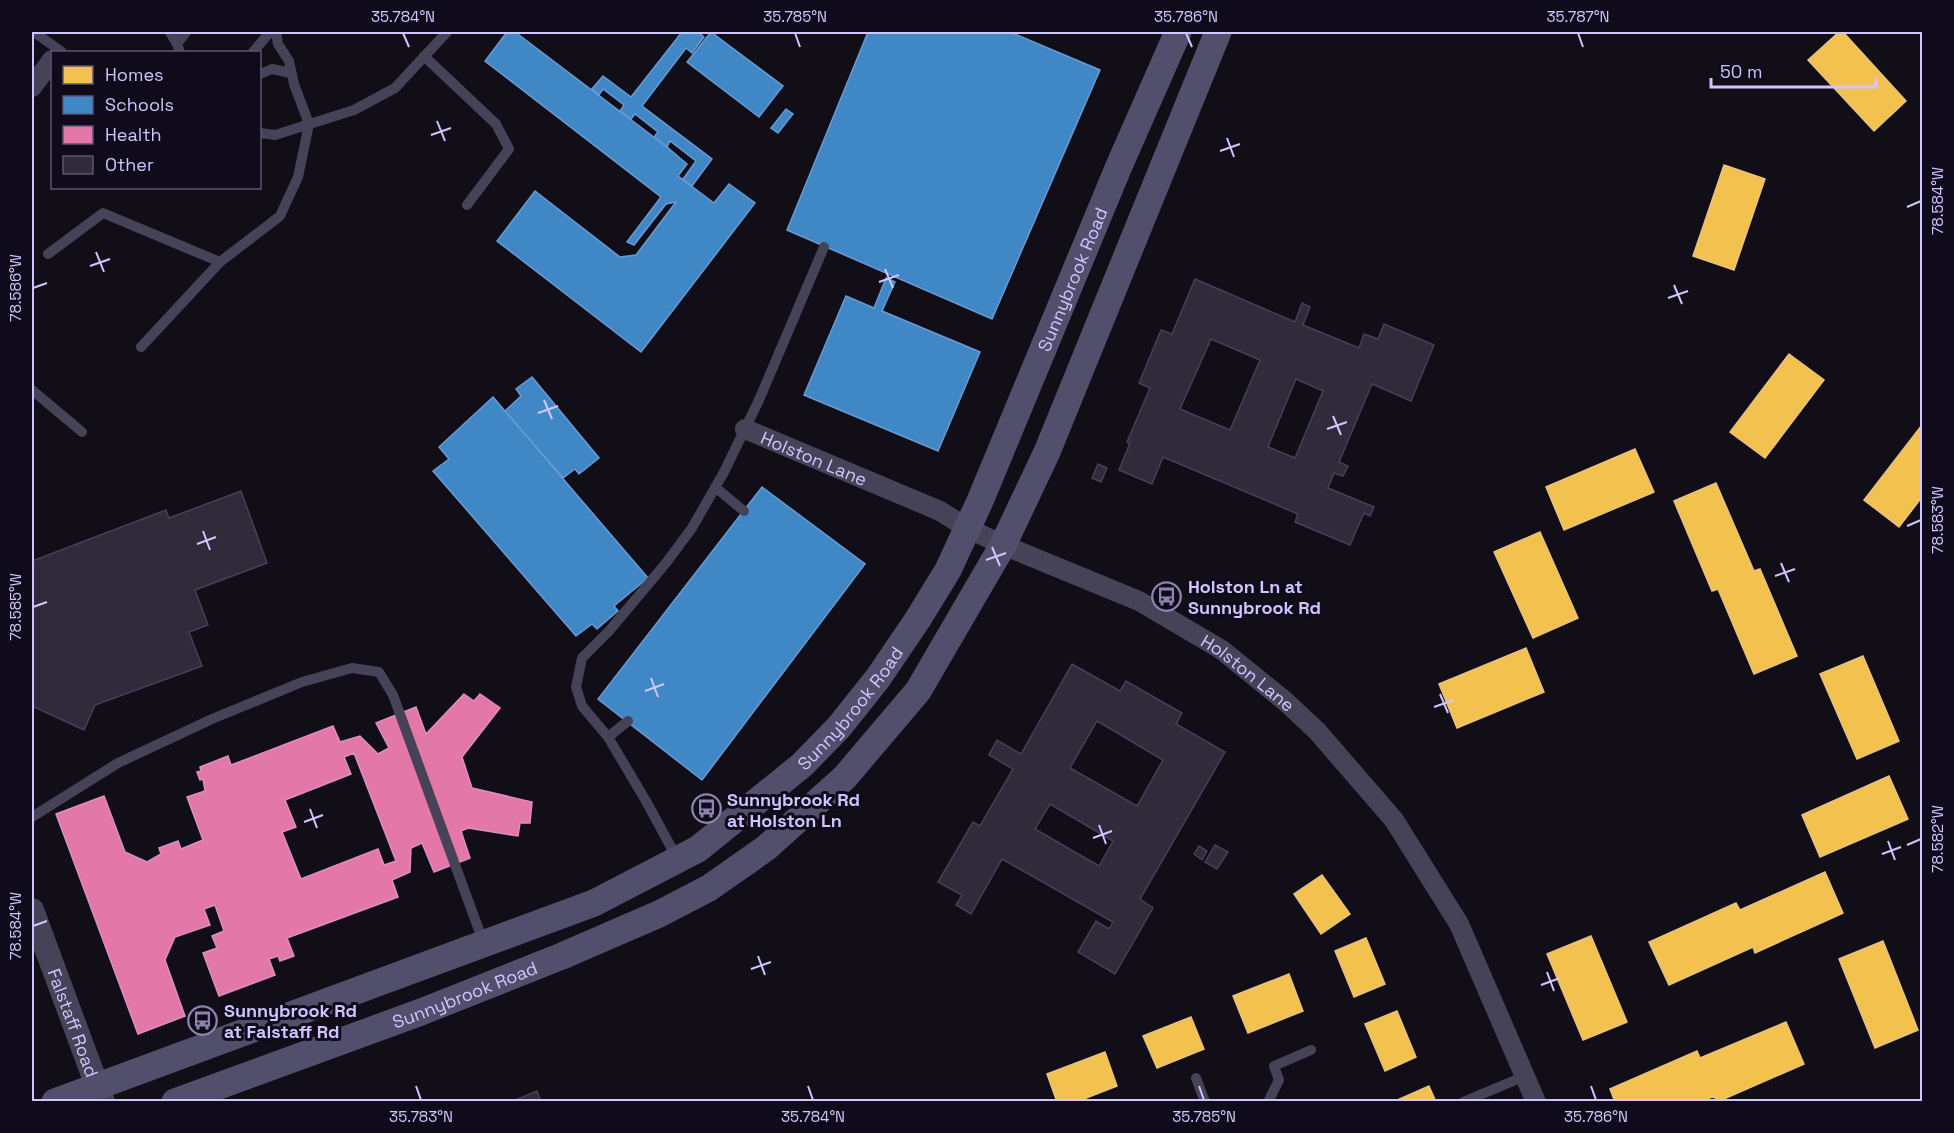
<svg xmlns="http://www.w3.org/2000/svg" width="1954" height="1133" font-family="'Space Grotesk',sans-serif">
<rect width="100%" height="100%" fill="#110e18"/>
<path fill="#f2c14e" stroke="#e8c283" stroke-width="1.5" d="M1839 32H1843L1906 101 1874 131 1808 60Z
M1724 165 1765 179 1734 270 1693 256Z
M1789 354 1824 380 1765 458 1730 432Z
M1922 425V497L1899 527 1864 500Z
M1635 449 1654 492 1564 530 1546 487Z
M1716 483 1754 571 1760 569 1797 656 1754 674 1718 589 1712 591 1674 501Z
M1540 532 1578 618 1533 638 1494 552Z
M1526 648 1544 692 1457 728 1439 684Z
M1863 656 1899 741 1857 759 1820 674Z
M1889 776 1908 819 1820 857 1802 815Z
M1825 872 1843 913 1755 953 1753 947 1669 985 1649 942 1736 903 1740 910Z
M1322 875 1350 914 1321 934 1294 894Z
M1591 936 1627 1022 1583 1040 1547 954Z
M1366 938 1385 984 1354 997 1335 951Z
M1883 941 1918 1030 1875 1048 1839 959Z
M1289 974 1303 1011 1248 1033 1233 996Z
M1397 1011 1416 1057 1385 1071 1365 1024Z
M1191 1017 1204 1049 1157 1068 1143 1036Z
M1786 1022 1804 1064 1717 1102 1714 1096 1701 1102H1615L1610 1089 1697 1051 1700 1058Z
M1105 1052 1117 1086 1076 1102H1057L1047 1074Z
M1429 1086 1436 1102H1398L1397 1100Z"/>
<path fill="#3f88c5" stroke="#6a9ad6" stroke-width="1.5" d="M507 32H515L667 147 687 164 678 176 714 203 729 184 755 203 641 352 497 241 535 191 620 257 636 255 676 202 666 204 634 245 627 242 661 197 485 61Z
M682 32H698L704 37 692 53 686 48 642 106 712 159 692 186 683 179 696 161 670 141 667 147 654 137 658 132 635 114 631 119 620 111 624 105 603 89 599 95 592 89 603 76 631 97Z
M711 32 783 86 759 117 687 62Z
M868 32H1010L1100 70 992 319 787 230Z
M786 109 793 114 778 133 771 128Z
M886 278 895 282 882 311 980 352 938 451 804 395 846 296 874 308Z
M532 377 599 458 579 474 575 469 563 478 505 411 521 396 516 389Z
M493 397 648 578 614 606 618 611 597 629 592 624 576 636 433 471 449 459 439 447Z
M762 487 865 564 702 780 598 699Z"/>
<path fill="#e377a8" stroke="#dd8ec2" stroke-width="1.5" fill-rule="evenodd" d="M464 694 474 701 480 694 500 708 462 757 472 788 532 802 530 823H520L518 836 468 828 461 831 470 858 434 872 422 843 411 848 410 872 392 880 398 897 287 938 294 956 280 961 278 956 269 959 275 975 219 996 203 953 217 948 212 936 224 931 215 905 204 909 210 925 175 937 165 960 185 1016 138 1034 56 814 104 796 125 852 147 862 161 854 159 848 178 841 181 849 203 840 187 797 205 791 203 779 200 780 197 772 201 771 200 767 228 756 231 765 333 726 340 742 360 736 378 754 389 748 376 723 416 707 426 734ZM354 753 396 861 384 865 378 849 301 879 282 832 296 827 285 800 351 774 344 757Z"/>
<path fill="#2f2b3b" stroke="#454057" stroke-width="1.5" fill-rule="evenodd" d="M1195 279 1295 322 1302 303 1310 307 1303 325 1359 348 1364 334 1378 339 1384 324 1434 345 1411 401 1372 384 1339 462 1348 466 1343 476 1334 473 1328 488 1374 507 1370 516 1364 513 1350 545 1295 522 1298 514 1163 457 1152 484 1119 470 1130 443 1127 442 1150 388 1139 383 1161 330 1172 334ZM1211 339 1260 360 1230 430 1180 409ZM1296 379 1323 391 1295 458 1268 447Z
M1098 464 1107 468 1101 482 1092 478Z
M241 491 267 563 195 590 208 625 189 632 202 666 95 705 84 730 32 706V561L166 510 169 518Z
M1072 664 1120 691 1126 681 1182 713 1176 724 1225 752 1140 899 1153 908 1115 974 1078 952 1096 921 1109 929 1113 922 1002 859 971 914 956 905 962 895 938 882 973 822 980 826 1013 769 989 755 997 740 1021 754ZM1097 721 1163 760 1137 806 1070 768ZM1050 804 1113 841 1099 866 1035 829Z
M1215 845 1228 852 1217 869 1205 862Z
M1199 846 1207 851 1202 860 1194 854Z
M537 1091 541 1102H511Z"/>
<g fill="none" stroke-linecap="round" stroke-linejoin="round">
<path stroke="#464359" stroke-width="10" d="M34 32 62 52
M170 32 177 44
M180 52 177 44 186 32
M253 52 270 32
M424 56 496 124 509 149 467 205
M260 74 272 69 291 73
M260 133 275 135 354 110 395 88 447 32
M48 254 103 213 220 262
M141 347 220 262 280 216 298 177 309 124 294 84 289 61 278 44 276 32
M32 390 82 432
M715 487 744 511
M608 737 628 721
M32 817 118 763 212 719 302 682 352 668 379 672 393 695 484 944
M678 860 646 801 608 737 582 706 576 687 582 658 609 631 666 563 692 528 724 472 759 400 824 247
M1196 1078 1205 1102
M1268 1102 1279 1080 1274 1066 1311 1050
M1463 1102 1525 1076"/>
<g stroke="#464359" stroke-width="20">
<path d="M32 87 52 60"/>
<path id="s1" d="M745 429 940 511 967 528 1003 545 1139 601 1222 650 1286 702 1317 731 1394 820 1459 924 1536 1102"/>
</g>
<path stroke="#464359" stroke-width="24" id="s2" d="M32 910 103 1102"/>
<g stroke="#524f6c" stroke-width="27">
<path id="s3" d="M55 1102 594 903 698 849 802 765 839 727 878 678 918 619 948 570 980 501 1119 166 1178 32"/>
<path id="s4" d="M175 1102 421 1012 562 956 659 914 709 888 766 848 845 777 918 691 1003 545 1047 452 1218 32"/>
</g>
</g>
<path fill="none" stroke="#d0c5ff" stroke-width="2" d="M403 33 409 47M795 33 800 47M1186 33 1192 47M1578 33 1583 47M437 121 445 141M431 135 451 128M1227 138 1234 157M1220 151 1240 144M1907 207 1921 201M96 252 104 272M90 266 110 259M885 269 893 288M879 282 899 275M1674 285 1682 304M33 288 47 283M1668 298 1688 291M544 400 552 419M538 413 558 406M1333 416 1341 435M1327 429 1347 422M1907 526 1921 520M203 531 210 550M197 544 216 537M992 547 1000 566M986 560 1006 553M1781 563 1789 582M1775 576 1795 569M33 607 47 602M651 678 658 697M645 691 664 684M1440 694 1448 713M1434 707 1454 700M310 809 317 828M304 822 323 815M1099 825 1106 844M1093 838 1112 831M1888 841 1895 860M1907 845 1921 839M1882 854 1901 847M33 926 47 921M758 956 765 975M751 969 771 962M1547 972 1554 991M1541 985 1560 978M416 1086 421 1100M808 1086 813 1100M1199 1086 1204 1100M1591 1086 1596 1100"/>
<defs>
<symbol id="bus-ring" viewBox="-11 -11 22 22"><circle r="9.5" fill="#0f0b1b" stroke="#8d85ae" stroke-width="1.5"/><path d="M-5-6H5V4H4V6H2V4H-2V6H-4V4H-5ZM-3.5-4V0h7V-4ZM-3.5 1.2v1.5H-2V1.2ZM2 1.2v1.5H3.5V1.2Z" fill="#8d85ae"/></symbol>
</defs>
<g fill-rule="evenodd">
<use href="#bus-ring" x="1150" y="580" width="33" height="33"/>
<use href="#bus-ring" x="690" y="792" width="33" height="33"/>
<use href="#bus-ring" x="186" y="1004" width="33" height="33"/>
</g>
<g text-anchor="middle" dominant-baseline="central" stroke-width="6" stroke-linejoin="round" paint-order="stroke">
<g font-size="18" fill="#d0c5ff" stroke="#0f0b1b">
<text stroke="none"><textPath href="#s3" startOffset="1386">Sunnybrook Road</textPath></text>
<text stroke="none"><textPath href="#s1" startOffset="75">Holston Lane</textPath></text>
<text stroke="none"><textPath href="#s1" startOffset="561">Holston Lane</textPath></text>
<text stroke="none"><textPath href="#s3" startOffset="900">Sunnybrook Road</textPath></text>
<text stroke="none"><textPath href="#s4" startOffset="309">Sunnybrook Road</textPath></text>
<text stroke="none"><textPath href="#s2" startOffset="120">Falstaff Road</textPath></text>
</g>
<g font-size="18" font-weight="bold" fill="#d0c5ff" stroke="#0f0b1b" text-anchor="start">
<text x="1188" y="586">Holston Ln at<tspan x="1188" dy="21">Sunnybrook Rd</tspan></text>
<text x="727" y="799">Sunnybrook Rd<tspan x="727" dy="21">at Holston Ln</tspan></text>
<text x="224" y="1010">Sunnybrook Rd<tspan x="224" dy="21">at Falstaff Rd</tspan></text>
</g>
</g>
<rect width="1954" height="1133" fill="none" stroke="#0f0b1b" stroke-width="66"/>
<rect x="51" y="51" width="210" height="138" fill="#0f0b1b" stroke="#5c5576" stroke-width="1.5"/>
<rect x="63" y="66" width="30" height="18" fill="#f2c14e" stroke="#5c5576" stroke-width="1.5"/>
<text x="105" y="81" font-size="18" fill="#d0c5ff">Homes</text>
<rect x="63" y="96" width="30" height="18" fill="#3f88c5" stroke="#5c5576" stroke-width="1.5"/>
<text x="105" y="111" font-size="18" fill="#d0c5ff">Schools</text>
<rect x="63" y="126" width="30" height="18" fill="#e377a8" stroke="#5c5576" stroke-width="1.5"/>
<text x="105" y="141" font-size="18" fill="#d0c5ff">Health</text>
<rect x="63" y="156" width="30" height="18" fill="#2f2b3b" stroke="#5c5576" stroke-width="1.5"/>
<text x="105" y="171" font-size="18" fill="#d0c5ff">Other</text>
<path d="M1711 78v9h165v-9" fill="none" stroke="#d0c5ff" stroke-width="3"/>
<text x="1720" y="78" font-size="18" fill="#d0c5ff" stroke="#0f0b1b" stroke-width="4.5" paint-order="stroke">50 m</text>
<rect x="33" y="33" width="1888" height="1067" fill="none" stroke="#d0c5ff" stroke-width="2"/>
<g font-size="15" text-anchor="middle" fill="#d0c5ff">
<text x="403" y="22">35.784°N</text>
<text x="795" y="22">35.785°N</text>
<text x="1186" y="22">35.786°N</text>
<text x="1578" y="22">35.787°N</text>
<text transform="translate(1938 201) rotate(-90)" y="5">78.584°W</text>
<text transform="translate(16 288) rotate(-90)" y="5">78.586°W</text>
<text transform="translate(1938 520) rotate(-90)" y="5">78.583°W</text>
<text transform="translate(16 607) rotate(-90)" y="5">78.585°W</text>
<text transform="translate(1938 839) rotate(-90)" y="5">78.582°W</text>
<text transform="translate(16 926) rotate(-90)" y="5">78.584°W</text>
<text x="421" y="1122">35.783°N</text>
<text x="813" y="1122">35.784°N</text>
<text x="1204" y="1122">35.785°N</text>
<text x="1596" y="1122">35.786°N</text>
</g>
</svg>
